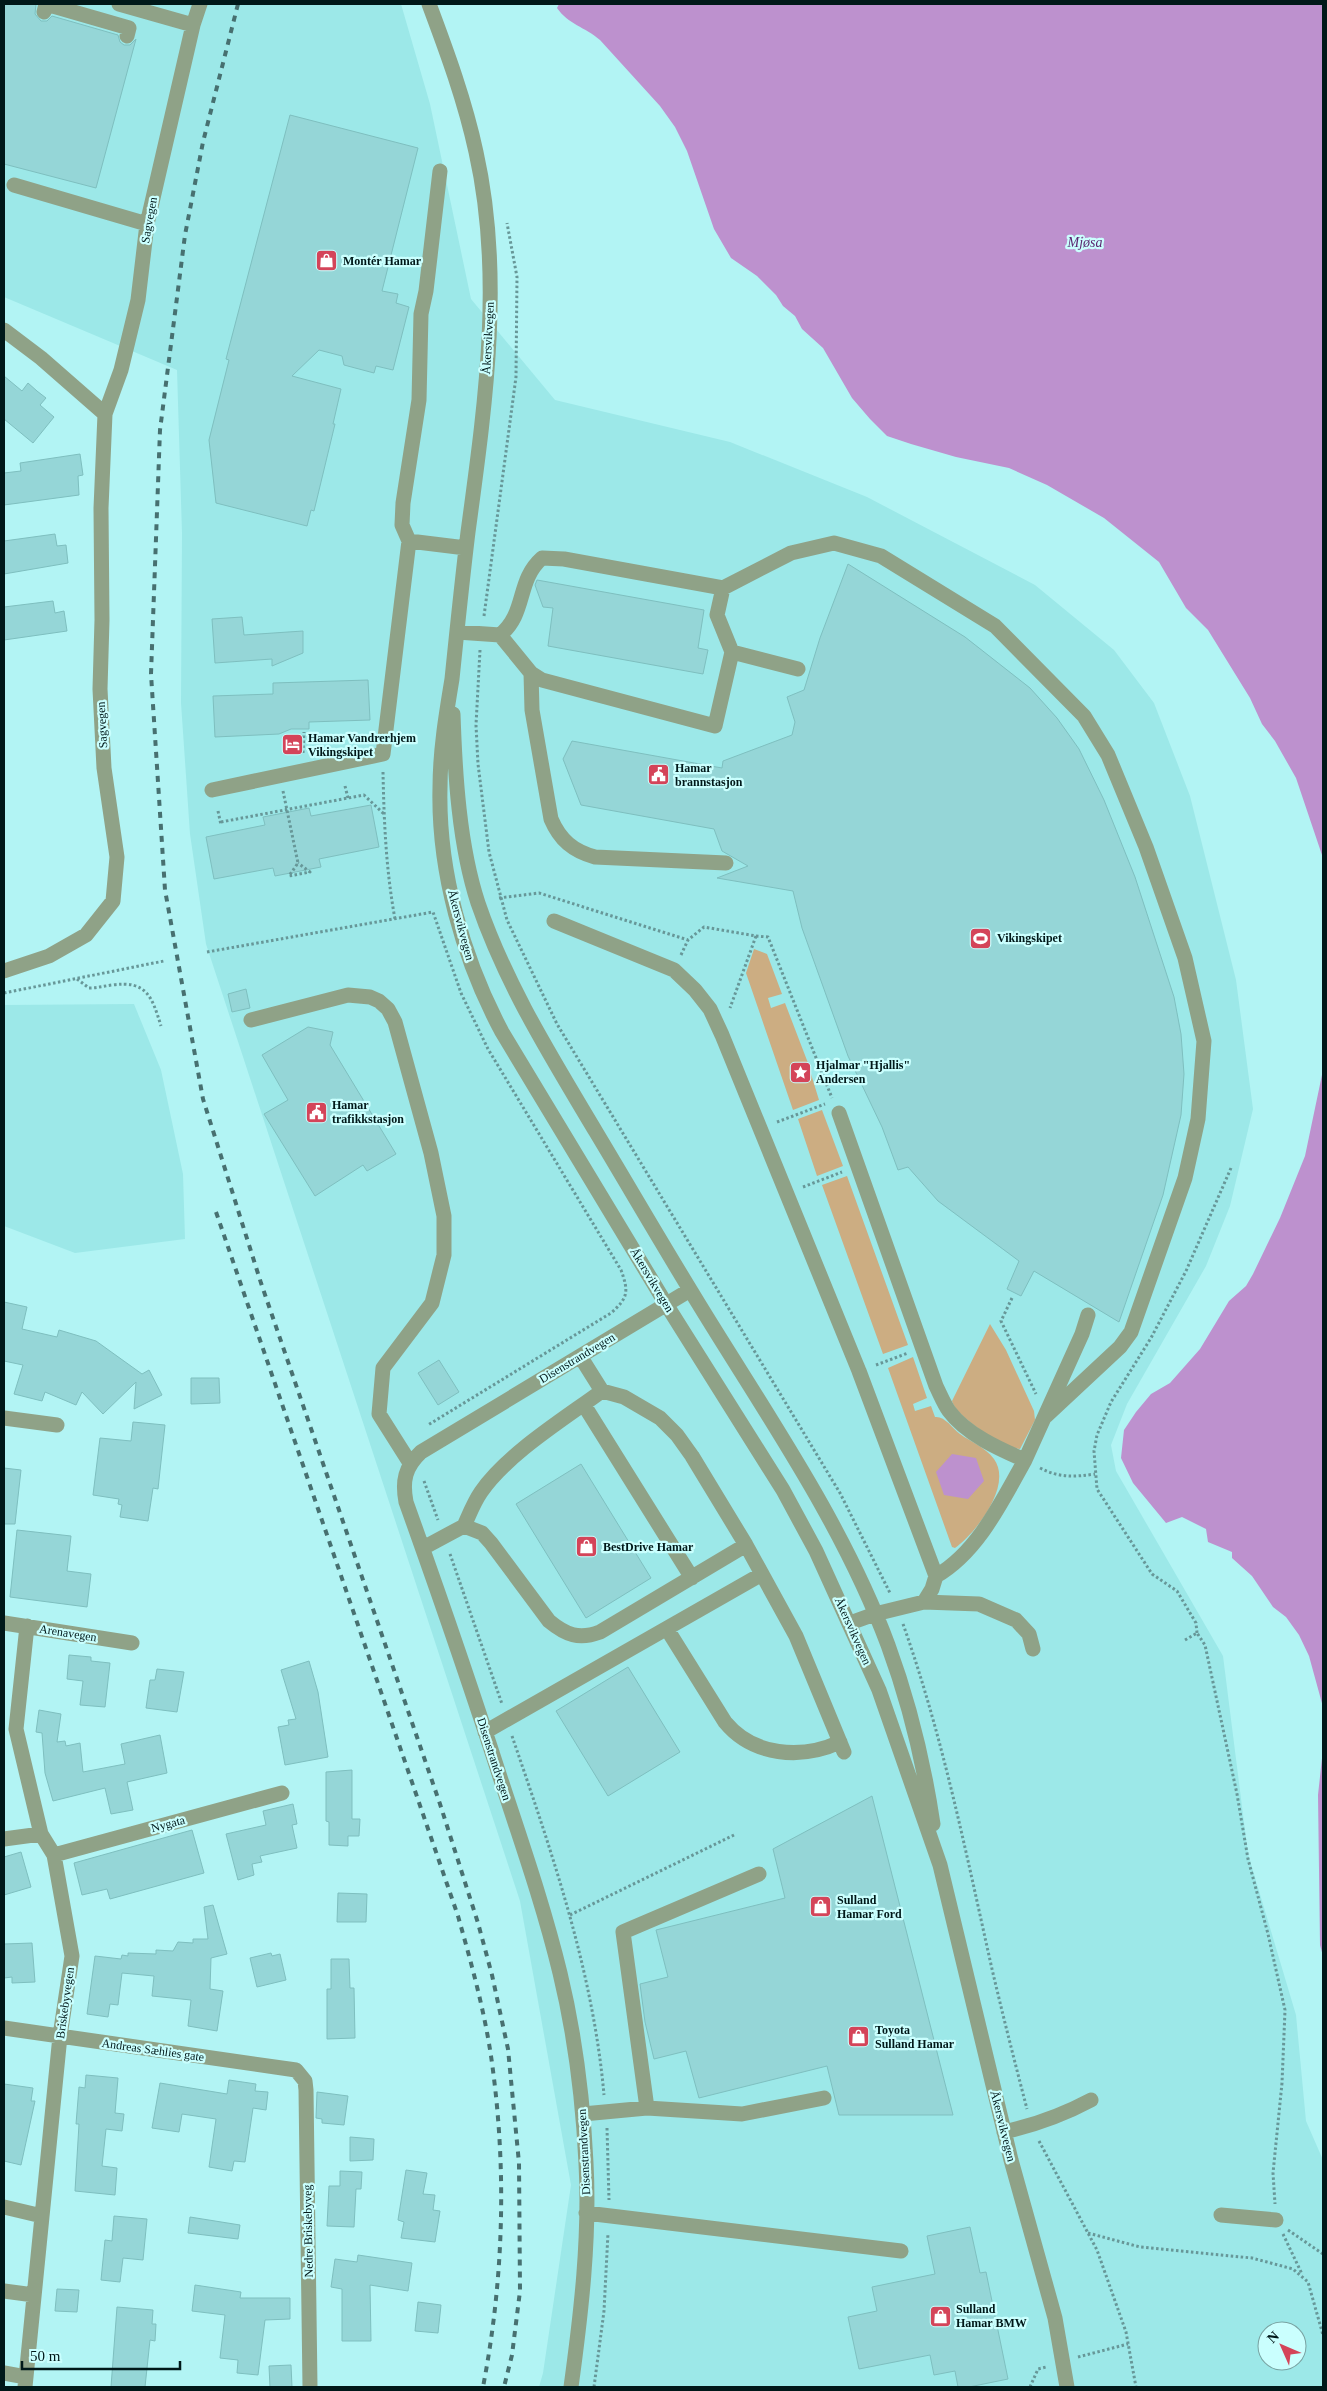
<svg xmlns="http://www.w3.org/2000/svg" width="1327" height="2391" font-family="Georgia,serif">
<rect width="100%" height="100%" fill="#b2f4f4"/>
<path fill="#9ce8e8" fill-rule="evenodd" d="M4 4H401L430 104 471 299 555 400 730 442 867 497 1035 585 1114 650 1154 703 1190 796 1236 980 1253 1109 1230 1206 1206 1266 1127 1404 1111 1445 1116 1471 1223 1656 1248 1854 1296 2015 1306 2121 1323 2160V2387H539L543 2373 571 2185 520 1901 206 944 190 834 181 703 182 533 177 370 4 297ZM1267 2331H1297V2361H1267Z
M134 1004 161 1070 183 1174 185 1239 75 1253 4 1226V1005Z"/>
<path fill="#ccad82" d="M754 949 767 954 782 994 768 998 771 1008 785 1003 808 1063 793 1069 796 1079 811 1074 819 1100 793 1110 746 973Z
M822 1110 843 1166 817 1176 798 1119Z
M847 1176 908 1345 883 1354 822 1185Z
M990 1324 1006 1350 1034 1411 1035 1420 1020 1449C1003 1447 956 1417 952 1401Z
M913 1357 927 1398 913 1404 915 1411 931 1406 935 1417C945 1416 952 1428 960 1434 971 1442 985 1447 994 1459 1013 1485 976 1533 955 1548L952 1547 888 1368Z"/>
<path fill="#bd91ce" d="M559 4H1323V858L1296 778 1275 741 1262 724 1250 698 1208 630 1186 608 1159 562 1104 518 1047 485 1009 468 956 457 911 444 887 436 870 419 852 398 823 348 802 329 795 316 783 306 776 295 757 276 731 258 714 229 687 151 675 127 660 106 600 40C585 27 568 24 557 8Z
M1323 1070V1707L1309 1656 1299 1635 1286 1617 1273 1607 1252 1576 1232 1558V1552L1208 1542 1206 1529 1182 1517 1166 1523 1133 1483 1121 1458 1124 1430 1136 1412 1151 1394 1170 1383 1200 1349 1229 1301 1246 1286 1253 1274 1280 1218 1305 1156Z
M952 1454 976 1458 984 1481 968 1499 944 1495 936 1472Z
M1323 1749V1956L1320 1945 1318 1795Z"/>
<path fill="#95d6d7" stroke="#7ebfbf" d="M4 4H36L35 14 41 21H47L52 16 118 35 120 42 124 45H130L136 39 96 188 4 164Z
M290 115 418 148 382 291 398 294 396 303 409 307 393 370 376 366 374 373 344 365 342 356 319 350 292 376 341 389 333 424H335L314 511 311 510 307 526 216 503 209 440 229 360 226 359Z
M4 376 22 391 28 383 37 391 46 398 40 405 54 417 33 443 4 419Z
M80 454 83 475 78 476 79 495 4 505V473L21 471 20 463Z
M55 534 57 546 66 545 68 563 4 574V541Z
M848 564 965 637 1030 688 1057 718 1079 749 1104 800 1135 877 1174 997 1181 1034 1184 1074 1181 1115 1163 1195 1119 1322 1034 1271 1021 1296 1007 1289 1019 1261 938 1201 908 1167 898 1170 882 1127 848 1056 802 928 793 891 717 878 748 866 722 851 714 829 581 805 563 759 572 741 722 768 723 761 792 735 795 722 787 697 804 690 820 638Z
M537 580 704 610 698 648 708 650 703 674 548 646 553 608 543 607 535 585Z
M53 601 55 613 64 611 67 631 4 640V607Z
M242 617 244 635 303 631V653L272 666V659L215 663 212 619Z
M368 680 370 720 309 722V729H291L279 734 215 737 213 696 273 694V683Z
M371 805 379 847 319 859 321 867 275 876 273 868 214 879 206 837 265 825 263 817 309 808 311 816Z
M246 989 250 1008 232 1012 228 994Z
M308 1027 333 1032 330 1045 396 1154 367 1171 363 1165 315 1196 264 1114 288 1100 262 1055Z
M4 1302 27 1307 22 1329 57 1337 59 1330 96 1341 142 1374 149 1370 162 1395 134 1409 136 1382 103 1414 82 1392 76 1405 45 1392 42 1401 14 1394 23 1365 4 1361Z
M439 1360 459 1392 438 1405 418 1373Z
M191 1378H219L220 1403 191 1404Z
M133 1422 165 1425 158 1489 153 1488 148 1521 120 1517 122 1505 118 1504 119 1499 93 1495 100 1438 131 1441Z
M581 1464 651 1578 586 1618 516 1504Z
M4 1468 21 1470 15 1524H4Z
M17 1530 71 1536 67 1571 91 1574 87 1607 10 1597Z
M69 1655 91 1657V1661L110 1663 105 1707 80 1705 83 1681 67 1679Z
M309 1661 318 1692 328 1757 285 1765 278 1727 289 1725 288 1720 296 1719 281 1670Z
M628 1667 680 1752 608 1796 556 1711Z
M157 1669 184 1672 177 1712 146 1708 150 1680H155Z
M39 1710 61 1714 57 1742 65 1741 66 1746 80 1743 83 1772 125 1764 121 1744 160 1735 167 1773 127 1782 133 1810 111 1814 105 1788 53 1801 45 1773 42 1733 36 1732Z
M352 1770V1819H360L359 1836H348V1846L329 1845V1822L326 1821V1772Z
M872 1796 953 2115H839L827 2066 699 2098 686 2051 654 2059 645 2022 640 1984 668 1977 656 1930 785 1898 773 1849Z
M293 1804 297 1824 292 1825 297 1848 260 1856 262 1862 252 1864 254 1875 238 1880 226 1834 266 1825 263 1811Z
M192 1830 204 1873 110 1899 107 1889 82 1895 74 1863Z
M21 1852 31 1887 4 1895V1857Z
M338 1893 367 1894 366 1922H337Z
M213 1905 227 1954 211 1958 210 1989 223 1991 217 2031 188 2026 191 2000 152 1996 154 1976 122 1973 118 2005 110 2004 108 2017 87 2014 95 1956 121 1959 122 1955 128 1956V1953L156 1954V1950L173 1951 178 1942 193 1943V1939H208L204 1907Z
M32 1943 35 1982 12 1983V1977L4 1978V1944Z
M271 1953 272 1956 280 1954 286 1980 257 1987 250 1958Z
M331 1959H349L350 1988H354L355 2038 327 2039V1989H331Z
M86 2075 118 2078 115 2113 124 2114 122 2131 106 2129 102 2166 117 2168 115 2195 75 2191 79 2124H76L79 2087 85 2088Z
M229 2080 256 2084 255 2091 268 2092 266 2110 253 2108 245 2162 234 2161 232 2171 209 2167 216 2119 182 2114 179 2132 152 2128 160 2083 227 2094Z
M4 2084 33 2088 31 2101H35L21 2165 4 2161Z
M317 2092 348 2096 344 2125 322 2123V2119L316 2118Z
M350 2137 374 2139 373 2160 350 2161Z
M406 2170 427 2173 423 2194 435 2195 433 2210 440 2211 435 2242 401 2238 404 2222 398 2220Z
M340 2171 362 2172 361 2189H356L354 2227 327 2226 329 2186H340Z
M114 2216 147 2219 143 2260 123 2258 120 2282 101 2280 105 2240 112 2241Z
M190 2217 240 2225 238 2239 188 2233Z
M970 2227 980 2273 986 2272 1008 2379 969 2387H958L955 2371 934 2375 930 2355 859 2369 848 2317 877 2311 872 2287 935 2274 927 2236Z
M358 2255 412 2263 408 2291 370 2285 371 2341H342V2289L331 2287 335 2259 357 2262Z
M195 2285 241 2292 240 2298H290V2319L265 2320 258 2375 237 2373 238 2360 220 2358 225 2315 192 2311Z
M57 2289 79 2290 77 2312 55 2311Z
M418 2302 441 2305 438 2333 415 2331Z
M117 2307 153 2310 152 2324H156L155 2341 150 2340 145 2387H111Z
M291 2365 292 2387H270L269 2366Z"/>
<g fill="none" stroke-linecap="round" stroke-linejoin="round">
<path stroke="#679798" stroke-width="3" stroke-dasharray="2.5 2.5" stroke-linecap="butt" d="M484 616 516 377 517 277 507 223
M480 650 476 725 478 764 489 852 507 920 557 1024 840 1493 890 1593
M303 753 304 732
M383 772C384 822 386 870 395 919
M345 786 348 798
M283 791 298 863 289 876 310 872 298 863
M218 811 221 825
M221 822 364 795 384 814
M499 898 539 893 688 940 704 927 756 936 730 1008
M756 936 768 937 832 1098
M207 952 433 912 461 993 488 1049 621 1270C629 1292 628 1298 611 1313L428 1425
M681 955 688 940
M77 979 89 988C97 988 104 986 112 985 147 980 152 997 161 1026
M4 993 164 961
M777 1122 825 1104
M803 1187 842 1172
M1012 1298 1001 1321 1036 1394
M876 1365 908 1353
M1040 1468C1059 1478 1074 1477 1095 1474
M424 1481 438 1520
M450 1554 502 1704
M903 1624C943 1737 966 1853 992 1969 1003 2016 1015 2063 1027 2109
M1197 1633 1196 1623 1177 1591 1152 1574 1097 1489 1094 1451 1097 1435 1111 1402 1151 1338 1186 1271 1231 1168
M1185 1640 1197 1633 1205 1645 1237 1794 1248 1859 1268 1934 1285 2010 1282 2083 1273 2173 1275 2204
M512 1736C552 1853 593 1971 604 2095
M570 1915 734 1835
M607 2128 609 2200
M1039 2141 1097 2250 1126 2332 1136 2387
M1288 2230 1323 2254
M1088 2233 1140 2247 1252 2258 1293 2269 1308 2282 1323 2335
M1283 2234 1302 2274
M1078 2357 1128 2344
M594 2387 604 2311 608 2233
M1030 2387 1038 2369 1046 2367"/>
<path stroke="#8fa287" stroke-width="15" d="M119 4 193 25
M429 4C447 52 465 101 476 152 504 277 485 406 468 532 462 581 457 630 452 679 446 715 440 751 440 788 438 871 463 959 502 1032L666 1304 783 1490 816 1551 879 1690 940 1865 1011 2160 1055 2318 1067 2387
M44 12 46 4 129 28 127 36
M440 171 426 291 421 314 419 400 403 503 402 525 409 541 466 548
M14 185 147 224
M4 330 41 358 105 414 101 508 102 620 100 689 104 768 117 857 113 901 86 935 49 956 4 971
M105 414 121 370 138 300 147 224 193 25 200 4
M457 632 500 635C527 613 516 581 542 558L564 559 723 588 791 553 834 543 881 556 995 626 1084 716 1108 755 1146 847 1185 958 1204 1041 1198 1119 1185 1178 1131 1332 1120 1347 1046 1416
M500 635 531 673 542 680 715 726 732 652 717 615 723 588
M732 652 798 669
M531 673 532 710 551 819C560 840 573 851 595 857L726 863
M453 714C455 774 459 845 478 903 506 985 552 1058 596 1132 635 1197 673 1263 713 1327 777 1430 846 1532 888 1645 909 1702 924 1764 933 1824
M212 790 383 754 409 541
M554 921 674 970 695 990 710 1009 722 1035 859 1371 936 1576 932 1589 924 1602 875 1614 850 1623
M251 1020 348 995 370 997 379 1001 388 1009 395 1022 431 1153 444 1216V1255L432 1303 383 1368 379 1414 410 1463
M839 1113 936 1386C940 1394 944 1404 949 1411 966 1434 999 1449 1025 1460L1082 1334 1088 1315
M580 1356 602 1391 624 1397 660 1418 677 1435 692 1456 746 1545 796 1636 844 1752
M584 1405 692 1578
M4 1418 57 1425
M464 1526C469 1515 474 1502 481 1492 507 1454 564 1419 602 1391
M423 1548 464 1526 482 1533 491 1543 549 1621C566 1635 579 1640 600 1632L746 1545
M936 1576C978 1552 1002 1501 1025 1460
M924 1602 979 1604 1016 1620 1029 1634 1033 1649
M4 1623 132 1643
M667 1629 725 1722C753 1756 801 1760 840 1742
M485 1732 762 1574
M4 1839 41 1834
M54 1855 282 1793
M4 2028 296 2070 305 2081 306 2090 310 2387
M647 2108 742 2114 824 2098
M583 2114 647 2108 623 1932 759 1874
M1004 2132C1035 2125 1063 2115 1091 2100
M4 2207 42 2216
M586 2213 901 2251
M1221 2215 1276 2220
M4 2291 34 2295
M4 2373 26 2377
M25 2387 60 2036 72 1956 54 1855 41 1834 16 1729 27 1626
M571 2387C581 2314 590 2238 586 2163 583 2100 575 2035 560 1973 544 1907 522 1844 501 1780 471 1687 439 1594 406 1502 402 1481 405 1467 421 1452L690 1290"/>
<path stroke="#477070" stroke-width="4" stroke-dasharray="6 6" stroke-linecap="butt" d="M238 4 203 142 185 235 160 430 151 674 165 890 203 1099 261 1283 440 1804 478 1923 492 1975 508 2049 519 2163 520 2291 512 2355 504 2387
M216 1212 458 1916C471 1962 484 2009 491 2056 507 2166 504 2278 483 2387"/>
</g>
<defs>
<symbol id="shop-square" viewBox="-11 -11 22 22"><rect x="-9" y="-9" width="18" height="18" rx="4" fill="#d44459" stroke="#cafffe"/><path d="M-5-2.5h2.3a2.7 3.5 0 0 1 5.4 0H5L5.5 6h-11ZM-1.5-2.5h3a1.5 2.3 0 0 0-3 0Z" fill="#fff"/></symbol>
<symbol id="hotel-square" viewBox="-11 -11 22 22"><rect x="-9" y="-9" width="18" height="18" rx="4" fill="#d44459" stroke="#cafffe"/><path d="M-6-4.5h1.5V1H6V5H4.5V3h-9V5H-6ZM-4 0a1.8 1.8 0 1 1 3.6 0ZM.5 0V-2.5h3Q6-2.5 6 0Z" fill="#fff"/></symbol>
<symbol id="civic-square" viewBox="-11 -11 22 22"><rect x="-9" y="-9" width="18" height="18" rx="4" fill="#d44459" stroke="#cafffe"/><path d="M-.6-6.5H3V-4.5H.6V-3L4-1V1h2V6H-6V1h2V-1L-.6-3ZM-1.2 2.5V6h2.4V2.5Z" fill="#fff"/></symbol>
<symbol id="stadium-square" viewBox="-11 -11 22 22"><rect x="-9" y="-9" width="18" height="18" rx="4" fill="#d44459" stroke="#cafffe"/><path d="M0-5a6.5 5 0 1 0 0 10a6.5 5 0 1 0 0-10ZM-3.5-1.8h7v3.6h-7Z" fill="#fff"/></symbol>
<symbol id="sight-square" viewBox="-11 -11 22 22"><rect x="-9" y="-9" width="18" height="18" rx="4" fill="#d44459" stroke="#cafffe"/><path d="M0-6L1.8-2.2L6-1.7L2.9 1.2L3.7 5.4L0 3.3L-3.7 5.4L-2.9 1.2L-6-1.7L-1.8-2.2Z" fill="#fff"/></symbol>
</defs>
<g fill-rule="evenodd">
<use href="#shop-square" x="314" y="248" width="25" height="25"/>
<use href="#hotel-square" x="280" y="732" width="25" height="25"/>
<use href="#civic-square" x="646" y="762" width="25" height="25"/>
<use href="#stadium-square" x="968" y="926" width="25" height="25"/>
<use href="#sight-square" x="788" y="1060" width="25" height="25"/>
<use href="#civic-square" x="304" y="1100" width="25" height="25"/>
<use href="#shop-square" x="574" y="1534" width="25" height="25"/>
<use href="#shop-square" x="808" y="1894" width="25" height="25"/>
<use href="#shop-square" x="846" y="2024" width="25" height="25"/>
<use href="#shop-square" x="928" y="2304" width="25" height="25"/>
</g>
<g text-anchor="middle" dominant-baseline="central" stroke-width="4.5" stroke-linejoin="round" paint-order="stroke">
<g font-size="12" fill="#001819" stroke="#cafffe">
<text transform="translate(149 220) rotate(-80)">Sagvegen</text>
<text transform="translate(488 338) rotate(-87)">Åkersvikvegen</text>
<text transform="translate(102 725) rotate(-93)">Sagvegen</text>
<text transform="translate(461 925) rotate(75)">Åkersvikvegen</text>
<text transform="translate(652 1280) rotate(59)">Åkersvikvegen</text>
<text transform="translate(577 1358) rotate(-31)">Disenstrandvegen</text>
<text transform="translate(853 1631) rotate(66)">Åkersvikvegen</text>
<text transform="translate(68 1633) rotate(9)">Arenavegen</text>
<text transform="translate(494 1759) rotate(72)">Disenstrandvegen</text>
<text transform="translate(168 1824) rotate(-15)">Nygata</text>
<text transform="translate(65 2003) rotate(-82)">Briskebyvegen</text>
<text transform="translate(153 2050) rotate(8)">Andreas Sæhlies gate</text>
<text transform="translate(1003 2126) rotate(76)">Åkersvikvegen</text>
<text transform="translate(584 2152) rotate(-93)">Disenstrandvegen</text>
<text transform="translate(308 2231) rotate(-91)">Nedre Briskebyveg</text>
</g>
<g font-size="12" font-weight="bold" fill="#001819" stroke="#cafffe" text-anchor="start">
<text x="343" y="261">Montér Hamar</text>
<text x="308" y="738">Hamar Vandrerhjem<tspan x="308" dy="14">Vikingskipet</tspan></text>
<text x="675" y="768">Hamar<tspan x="675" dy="14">brannstasjon</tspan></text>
<text x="997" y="938">Vikingskipet</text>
<text x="816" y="1065">Hjalmar "Hjallis"<tspan x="816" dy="14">Andersen</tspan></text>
<text x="332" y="1105">Hamar<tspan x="332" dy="14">trafikkstasjon</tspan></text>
<text x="603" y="1547">BestDrive Hamar</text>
<text x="837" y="1900">Sulland<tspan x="837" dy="14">Hamar Ford</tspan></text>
<text x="875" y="2030">Toyota<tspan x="875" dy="14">Sulland Hamar</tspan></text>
<text x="956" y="2309">Sulland<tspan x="956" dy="14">Hamar BMW</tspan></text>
</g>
<g font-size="14" font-style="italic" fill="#5d2770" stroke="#cafffe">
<text x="1085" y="242">Mjøsa</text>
</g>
</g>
<rect width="1327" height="2391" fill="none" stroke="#001819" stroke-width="10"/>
<g transform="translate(1282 2346) rotate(315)"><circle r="24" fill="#cafffe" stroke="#79a3a2"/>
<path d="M0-4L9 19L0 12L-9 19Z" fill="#d44459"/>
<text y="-8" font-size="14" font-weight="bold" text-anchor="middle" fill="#001819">N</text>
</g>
<path d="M22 2361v8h158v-8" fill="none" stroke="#001819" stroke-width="2.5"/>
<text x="30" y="2361" font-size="15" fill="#001819" stroke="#cafffe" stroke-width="4" paint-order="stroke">50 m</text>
</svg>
